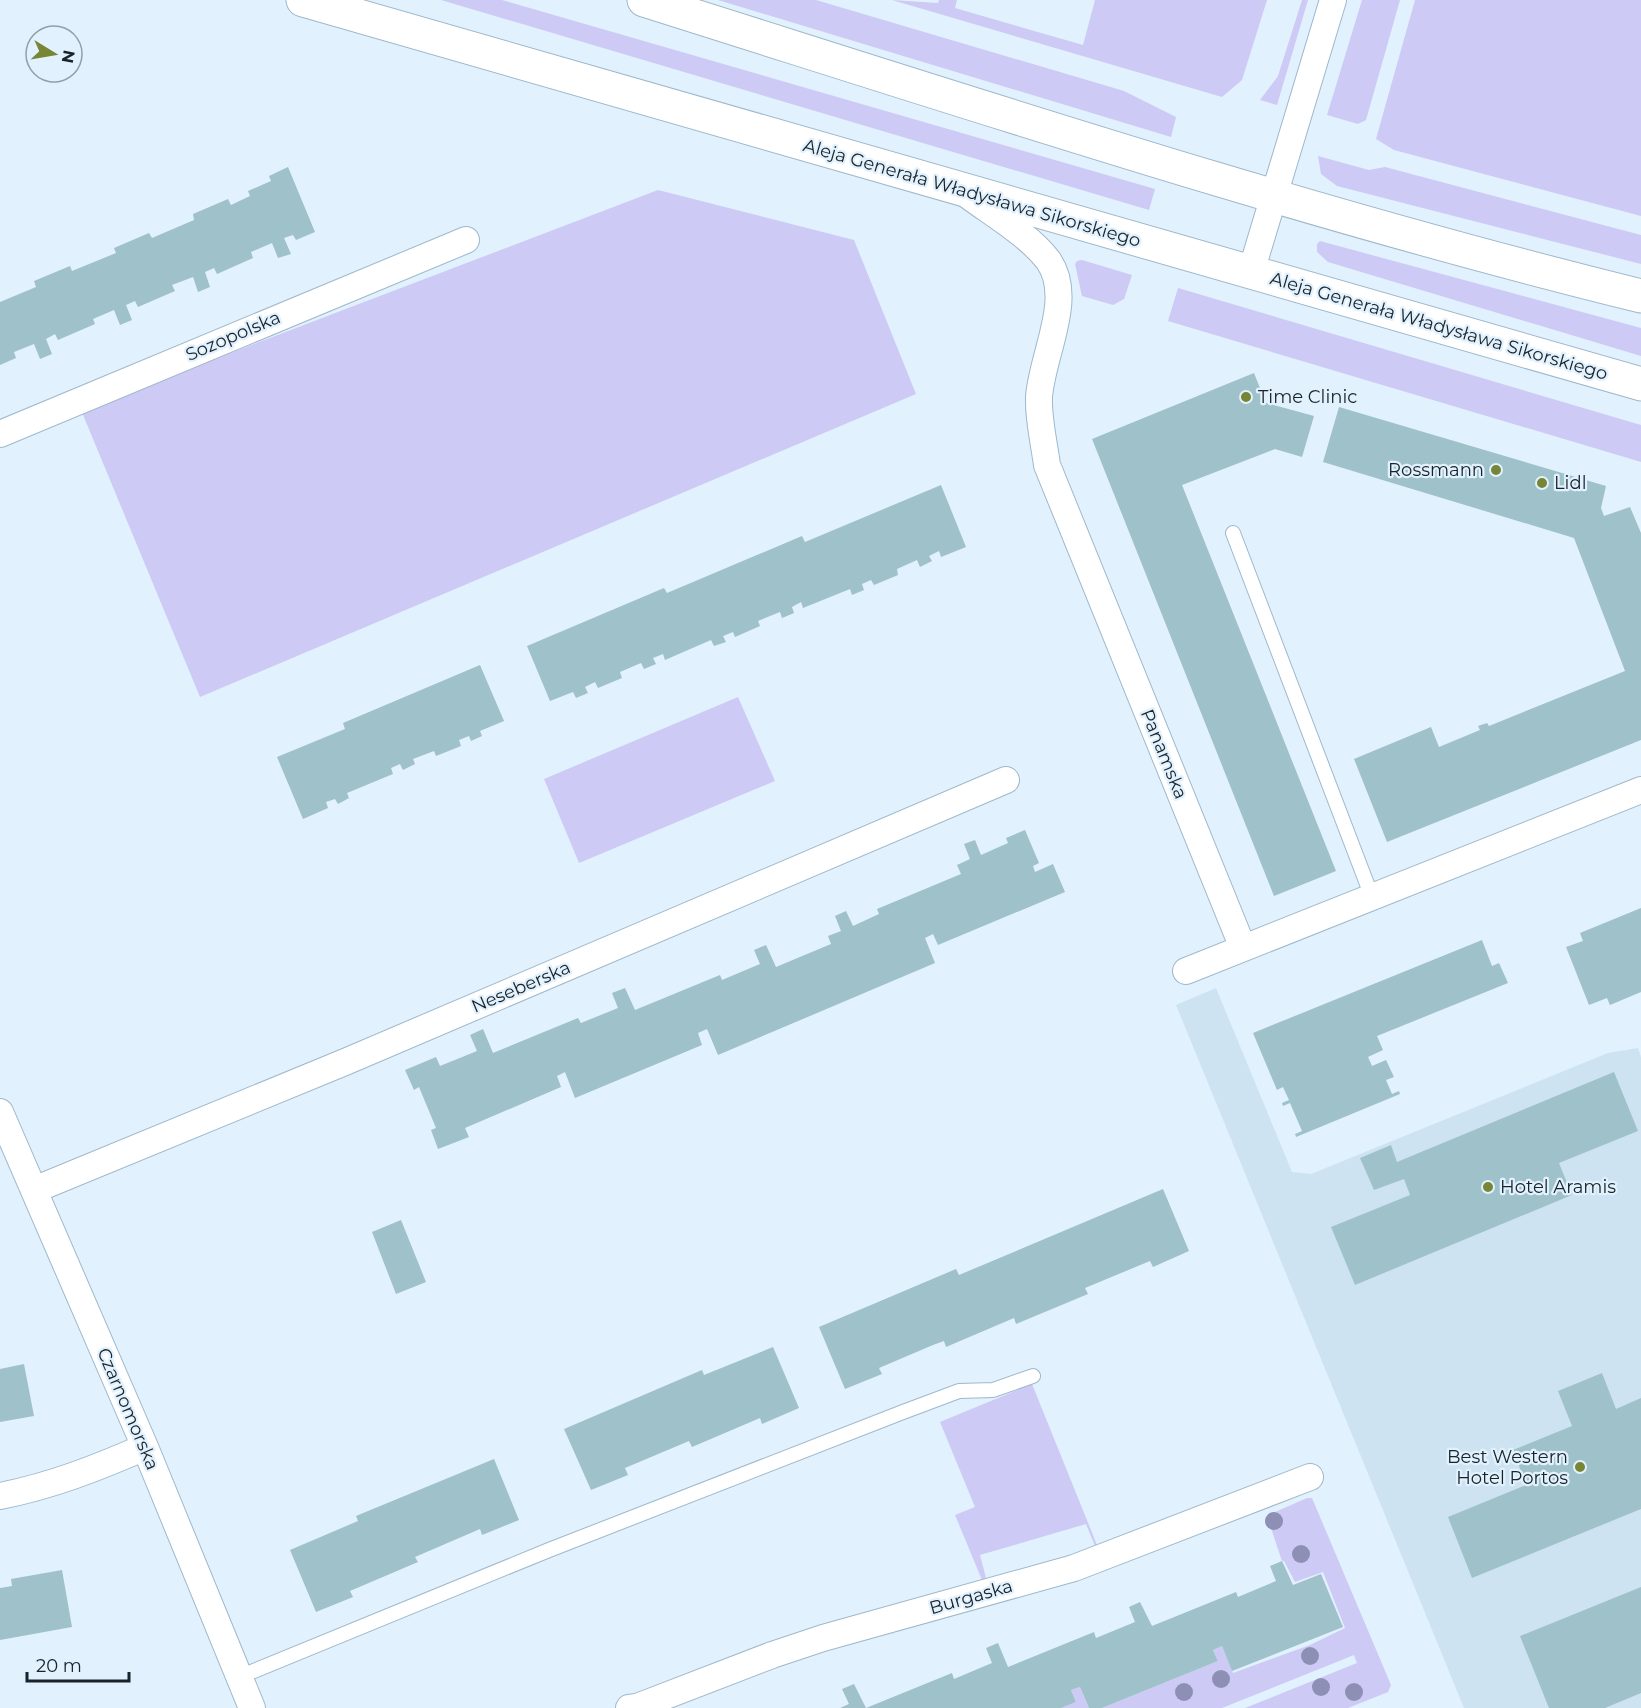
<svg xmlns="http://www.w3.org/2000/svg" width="1641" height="1708" font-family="Montserrat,sans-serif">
<rect width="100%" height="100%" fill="#e1f1fd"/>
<path fill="#cee3f2" d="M1216 988 1292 1172 1311 1174 1608 1053 1638 1048 1641 1057V1708H1464L1176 1005Z"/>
<path fill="#cdcaf6" d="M441 0H502L1155 189 1149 210Z
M718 0H816L1124 91 1176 117 1171 137Z
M892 0 938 3 939 0H957L955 8 1083 45 1095 0H1267L1242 80 1222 97Z
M1302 0H1308L1277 105 1260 100 1278 76Z
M1362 0H1400L1366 120 1358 124 1327 115Z
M1415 0H1641V216L1394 150 1376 139Z
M1318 156 1369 170 1385 167 1641 235V264L1337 186 1321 174Z
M658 190 854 240 916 394 200 697 81 410Z
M1320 241 1641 328V356L1328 262 1317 252V244Z
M1082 260 1132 275 1124 299 1113 305 1082 296 1075 264 1077 261Z
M1178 288 1641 425V462L1168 321Z
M738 697 775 781 579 863 544 779Z
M1032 1384 1097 1545 1095 1546 1086 1524 980 1555 986 1578 982 1580 955 1515 975 1507 940 1422Z
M1307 1498H1312L1391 1685 1388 1692 1348 1708H1245L1357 1663 1354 1655 1222 1708H1102L1218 1661 1213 1650 1222 1646 1233 1673 1310 1645 1345 1628 1323 1572 1295 1582 1284 1561H1282L1268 1519V1515Z
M1080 1687 1089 1708H1061L1076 1702 1071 1690Z"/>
<path fill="#9fc1ca" d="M288 167 315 232 296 240 293 235 284 238 291 254 278 258 272 243 251 252 253 258 217 274 214 268 205 272 210 287 198 292 193 277 172 285 175 291 138 307 135 301 126 305 132 320 120 325 114 310 93 319 95 324 58 340 55 334 46 339 52 354 40 359 34 344 14 352 16 358 0 365V302L36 287 34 281 70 266 72 271 116 253 114 248 149 233 152 238 194 220 193 214 228 199 231 205 250 196 248 191 271 181 269 176Z
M1254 373 1266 403 1314 416 1302 457 1275 449 1182 485 1336 871 1274 896 1092 439Z
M1339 407 1606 486 1601 508 1604 516 1630 507 1641 533V740L1387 842 1354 759 1431 727 1439 747 1480 730 1478 726 1487 723 1489 726 1625 671 1574 538 1323 462Z
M941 485 966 547 941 557 939 551 929 556 932 561 920 567 917 560 897 569 898 575 874 585 871 580 862 584 864 590 852 595 850 589 803 608 801 602 792 607 794 613 782 618 780 612 758 621 760 626 735 637 733 632 723 636 726 642 714 646 711 640 665 660 663 654 653 658 656 664 644 669 641 663 620 672 622 678 598 688 595 682 585 687 588 693 576 698 573 692 550 701 527 646 664 588 667 593 802 536 805 542Z
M480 665 504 721 480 731 482 736 471 741 469 736 459 740 461 746 436 756 434 751 413 759 415 764 403 770 400 764 391 768 393 774 347 793 349 798 338 804 335 799 326 802 328 808 303 819 277 757 345 729 343 723Z
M1025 830 1039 863 1033 866 1035 872 1053 864 1065 892 938 945 933 934 925 938 935 963 718 1055 707 1029 698 1033 702 1045 575 1098 565 1072 557 1076 561 1087 465 1128 469 1137 438 1149 431 1130 436 1128 419 1087 414 1090 405 1070 436 1057 440 1066 477 1051 470 1035 483 1029 493 1053 578 1018 581 1023 618 1008 612 993 625 988 635 1010 720 975 722 980 760 964 754 950 766 945 776 967 831 944 828 936 841 931 835 916 846 911 853 926 879 914 877 909 961 874 957 865 970 859 964 844 975 840 981 855 1008 843 1006 838Z
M1641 908V992L1610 1005 1607 998 1589 1005 1566 947 1583 941 1580 933Z
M1482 940 1492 966 1499 963 1508 983 1377 1036 1383 1050 1368 1057 1372 1066 1386 1060 1394 1077 1386 1080 1392 1094 1399 1091 1400 1094 1296 1137 1295 1134 1302 1131 1290 1103 1283 1106 1282 1103 1289 1100 1283 1087 1277 1090 1253 1033Z
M1614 1072 1638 1131 1559 1163 1572 1195 1355 1285 1331 1227 1410 1195 1404 1179 1374 1190 1360 1158 1391 1145 1397 1162Z
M1163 1189 1189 1251 1153 1267 1150 1261 1085 1288 1088 1294 1016 1324 1014 1318 946 1347 944 1341 933 1345 879 1368 882 1374 845 1389 819 1327 956 1269 959 1275Z
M401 1220 426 1282 396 1294 372 1232Z
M773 1347 799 1408 762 1424 760 1418 692 1447 689 1441 625 1468 628 1475 591 1490 564 1429 702 1370 704 1375Z
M24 1364 34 1416 0 1422V1369Z
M1602 1373 1616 1409 1641 1398V1509L1472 1578 1448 1517 1526 1485 1513 1450 1572 1426 1558 1391Z
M494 1459 519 1520 482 1535 480 1529 415 1557 418 1562 350 1591 353 1597 316 1612 290 1550 358 1521 356 1516Z
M1282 1561 1293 1585 1321 1574 1343 1627 1232 1671 1222 1646 1213 1650 1218 1661 1102 1708H1089L1080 1687 1071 1690 1076 1702 1061 1708H840L849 1704 842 1689 854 1684 866 1708 952 1673 954 1679 992 1663 986 1648 998 1643 1008 1667 1094 1632 1096 1638 1135 1622 1129 1607 1140 1602 1152 1626 1236 1592 1238 1597 1276 1581 1270 1566Z
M62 1570 72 1627 0 1640V1588L12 1586 11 1579Z
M1641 1587V1693L1605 1708H1549L1520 1636Z"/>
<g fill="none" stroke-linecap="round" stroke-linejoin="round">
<defs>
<path id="service" d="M1233 533 1372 897
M239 1677 549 1550 903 1412 959 1391 993 1390 1033 1376"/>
<path id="minor" d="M966 194C991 213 1029 235 1048 260 1075 298 1042 354 1039 397 1038 419 1044 442 1047 465L1243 948
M1251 272 1333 0
M0 434 466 240
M1186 971 1641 790
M0 1112 145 1447 252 1708
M34 1190 345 1062 1006 780
M0 1496C51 1486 97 1468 145 1447
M629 1708 637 1707 772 1655 823 1638 1074 1568 1310 1477"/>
<path id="primary" d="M303 0 1641 384
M644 0C974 104 1304 213 1641 296"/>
</defs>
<use href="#service" stroke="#9eb8cb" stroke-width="16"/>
<use href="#minor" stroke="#9eb8cb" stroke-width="28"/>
<use href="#primary" stroke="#9eb8cb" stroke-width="35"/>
<use href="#service" stroke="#fff" stroke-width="14"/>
<use href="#minor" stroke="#fff" stroke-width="26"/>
<use href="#primary" stroke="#fff" stroke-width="33"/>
</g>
<g fill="#8d90b4">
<circle cx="1274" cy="1521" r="9"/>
<circle cx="1301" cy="1554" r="9"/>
<circle cx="1310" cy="1656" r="9"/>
<circle cx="1221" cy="1679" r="9"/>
<circle cx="1321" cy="1687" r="9"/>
<circle cx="1184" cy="1692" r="9"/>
<circle cx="1354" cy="1692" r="9"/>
</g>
<g fill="#778635" stroke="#e1f1fd" stroke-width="2">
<circle cx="1246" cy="397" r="6"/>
<circle cx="1496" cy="470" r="6"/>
<circle cx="1542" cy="483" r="6"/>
<circle cx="1488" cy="1187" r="6"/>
<circle cx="1580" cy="1467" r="6"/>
</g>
<g text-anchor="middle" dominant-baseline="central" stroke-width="4.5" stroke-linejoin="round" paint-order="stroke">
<g font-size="18" fill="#19232a" stroke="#e1f1fd">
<text transform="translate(972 193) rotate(16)">Aleja Generała Władysława Sikorskiego</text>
<text transform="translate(1439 326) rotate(16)">Aleja Generała Władysława Sikorskiego</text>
<text transform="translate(233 336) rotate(-23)">Sozopolska</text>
<text transform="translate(1164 754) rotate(68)">Panamska</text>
<text transform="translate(521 987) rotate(-23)">Neseberska</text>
<text transform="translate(128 1409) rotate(67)">Czarnomorska</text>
<text transform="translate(971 1597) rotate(-16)">Burgaska</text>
</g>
<g font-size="18" fill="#19232a" stroke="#e1f1fd" text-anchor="start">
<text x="1258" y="397">Time Clinic</text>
<text x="1484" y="470" text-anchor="end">Rossmann</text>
<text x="1554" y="483">Lidl</text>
<text x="1500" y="1187">Hotel Aramis</text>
<text x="1568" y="1457" text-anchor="end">Best Western<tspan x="1568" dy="21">Hotel Portos</tspan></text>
</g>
</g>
<g transform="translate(54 54) rotate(101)"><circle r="28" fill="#e1f1fd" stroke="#919fa9" stroke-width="1.5"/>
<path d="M0-4.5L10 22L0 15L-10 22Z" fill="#778635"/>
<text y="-9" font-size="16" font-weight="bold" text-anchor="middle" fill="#19232a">N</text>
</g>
<path d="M27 1672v9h102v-9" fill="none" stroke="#19232a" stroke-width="3"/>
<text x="36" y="1672" font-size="18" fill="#19232a" stroke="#e1f1fd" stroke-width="4.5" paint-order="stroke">20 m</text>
</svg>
